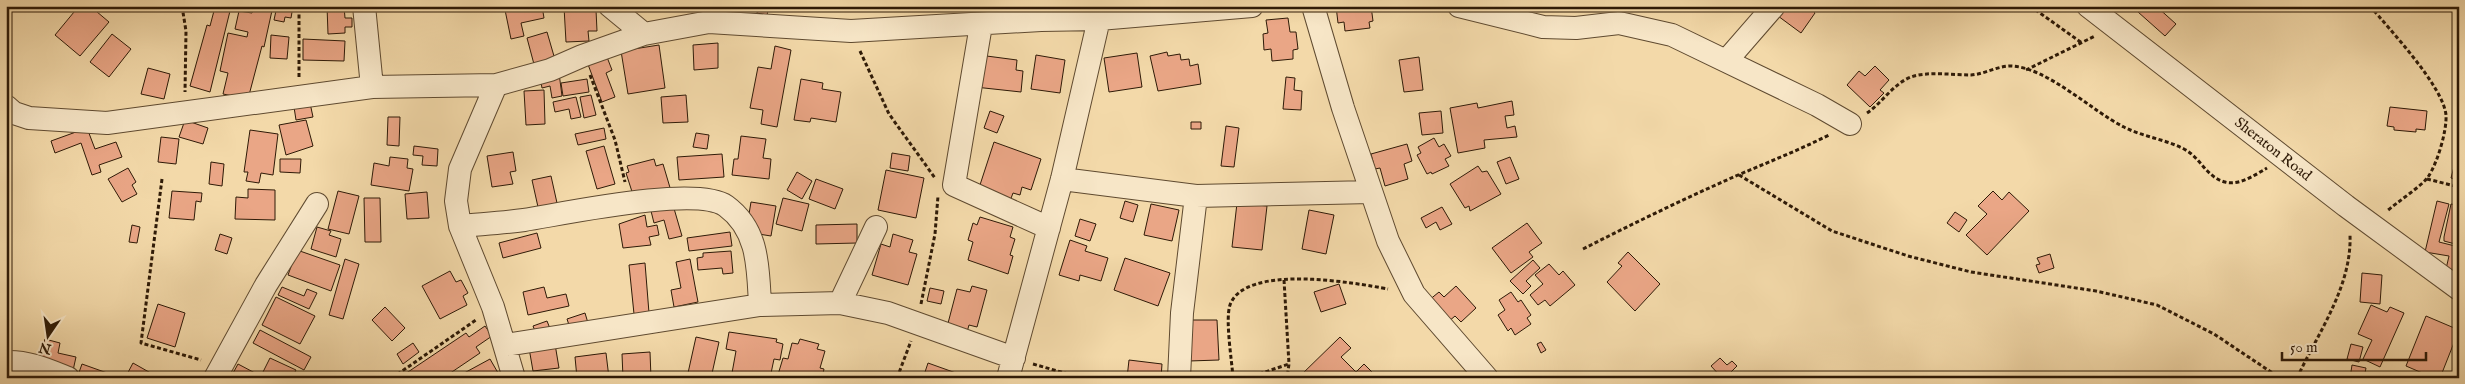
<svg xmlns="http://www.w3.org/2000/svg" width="2465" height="384" font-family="'IM FELL English',serif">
<rect width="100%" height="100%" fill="#f3d9a9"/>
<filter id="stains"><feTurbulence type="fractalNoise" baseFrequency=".004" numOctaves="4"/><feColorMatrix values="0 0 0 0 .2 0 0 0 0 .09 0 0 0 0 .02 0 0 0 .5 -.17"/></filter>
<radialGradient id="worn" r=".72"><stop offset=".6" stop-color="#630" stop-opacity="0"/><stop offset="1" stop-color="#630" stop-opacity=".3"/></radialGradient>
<path fill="#eaa686" stroke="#2e1a07" d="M79 6H90L109 22 80 56 55 35Z
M250 6H273L264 47 262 46 248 99 223 94 228 73 220 71 228 33 247 37 248 32 235 29 239 11 252 13 254 7Z
M277 6H293L291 18 285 17 284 22 274 20Z
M327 6H344L345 18H352V27H345V33L328 34Z
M523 6H542L544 18 521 23 524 36 511 39 505 10Z
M587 6V11L596 10 597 31H588L589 41 566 42 564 7Z
M758 6H769L767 15 757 13Z
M921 6H954V9Z
M1336 6H1371L1373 21 1369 22 1370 28 1345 31 1344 22 1338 23Z
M1785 6H1817L1813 11 1815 13 1801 33 1778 16Z
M2144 6H2156L2176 24 2165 36 2138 12Z
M215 7 230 11 210 92 190 86 207 25 210 26Z
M1288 18 1290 32H1296L1298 49 1293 50V59L1272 61 1271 49 1264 50 1263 34 1268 33 1266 20Z
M547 32 556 63 535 68 527 38Z
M112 34 131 49 109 77 90 62Z
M271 35 289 37 287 59 270 58Z
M303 39 345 41 344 61 303 60Z
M718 43V68L694 70 693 45Z
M659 45 665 88 628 94 621 51Z
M775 46 791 50 777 127 761 124 763 110 750 108 758 67 771 69Z
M605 52 612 70 606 73 615 97 602 102 586 59Z
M1167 52 1168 56 1180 54 1181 60 1189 59 1190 66 1198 64 1201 84 1158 91 1150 56Z
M1137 53 1142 87 1109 92 1104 58Z
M979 55 1017 60 1016 70 1023 71 1021 92 975 87Z
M1036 55 1065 60 1060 93 1031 89Z
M1419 57 1423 90 1404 92 1399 60Z
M1875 66 1889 80 1880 90 1884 93 1870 107 1847 85 1859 71 1865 76Z
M148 68 170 74 164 99 141 94Z
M559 73 562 96 552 98 550 86 542 88 540 77Z
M1286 77 1295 78 1294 90 1302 91 1301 110 1283 109Z
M587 79 589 92 563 96 561 83Z
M801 79 823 83 822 89 841 92 836 122 811 118 810 122 794 120Z
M544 90 545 124 526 125 524 91Z
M591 95 596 115 584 118 580 97Z
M686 95 688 122 663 123 661 97Z
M576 97 581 117 571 119 569 109 555 112 553 102Z
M1512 101 1514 115 1505 116 1507 128 1515 126 1517 137 1484 140 1485 148 1458 153 1450 108 1477 103 1478 108Z
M310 103 313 117 296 120 294 107Z
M2390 107 2427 111 2425 130 2416 129V132L2394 130V127L2387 126Z
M990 111 1004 116 997 133 984 128Z
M1441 111 1443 133 1422 135 1419 113Z
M388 117H400L399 146 387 145Z
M185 120 208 128 203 144 179 137Z
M306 120 313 146 286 155 279 125Z
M1191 122H1201V129H1191Z
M1226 126 1239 128 1234 167 1221 166Z
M87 128 95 149 116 142 122 157 99 165 101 172 92 175 81 143 55 153 51 141Z
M604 128 606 139 578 145 575 134Z
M250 130 278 134 273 175 261 173 259 183 246 181 248 172H244Z
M696 133 709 135 707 149 693 147Z
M741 136 766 139 763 158 771 159 769 179 732 175 734 159H738Z
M161 137 179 139 176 164 158 162Z
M1434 138 1439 147 1444 144 1451 156 1445 159 1449 166 1432 174 1431 172 1427 174 1417 155 1421 153 1418 147Z
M994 142 1041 159 1031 190 1022 187 1020 195 1013 193 1010 201 978 191Z
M1407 144 1412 161 1404 164 1408 179 1385 186 1380 168 1375 169 1371 154Z
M414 146 438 149 437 166 422 165 423 156 413 155Z
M604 146 615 184 597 189 586 151Z
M513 152 516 171 510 172 513 184 492 187 487 156Z
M892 153 910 156 908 171 890 168Z
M722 154 724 177 679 180 677 157Z
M390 157 408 159 407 168 413 169 409 191 371 185 374 163 389 166Z
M1510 157 1519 179 1506 184 1497 162Z
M280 159H301L300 173 280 172Z
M654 159 656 166 663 164 671 191 635 201 626 173 629 172 627 166Z
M6 160 11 170 6 172Z
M211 162 224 164 222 186 209 184Z
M2455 163 2459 164V180L2451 178Z
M1478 166 1482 172 1487 171 1501 194 1470 211 1469 206 1465 208 1450 184Z
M128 168 136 182 132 185 137 194 122 202 108 179Z
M886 170 924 178 916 218 878 210Z
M797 172 812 181 802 199 787 190Z
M551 176 557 203 538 207 532 180Z
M816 179 843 189 835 209 809 199Z
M248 189 275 190V220L235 219 236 197 248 198Z
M172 191 202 193 201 202 196 201 194 220 169 218Z
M338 191 359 196 349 234 328 229Z
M1993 191 2002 200 2009 192 2029 211 1987 255 1966 235 1987 214 1978 206Z
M427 192 429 218 407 219 405 194Z
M364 198H380L381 242H365Z
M783 198 809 204 802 231 776 224Z
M1125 201 1138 205 1133 222 1120 218Z
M2437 201 2449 204 2439 242 2459 247V272L2446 269 2449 256 2425 252Z
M2457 201H2459V245L2444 241V237L2451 204 2456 205Z
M751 202 776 206 771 236 746 232Z
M1237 203 1267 206 1262 250 1232 247Z
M1151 204 1179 210 1172 241 1144 235Z
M673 205 682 236 669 239 664 220 654 223 651 211Z
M1442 207 1452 224 1440 230 1436 222 1426 228 1421 218Z
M1309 210 1334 215 1326 254 1302 249Z
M1955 212 1967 220 1959 232 1947 223Z
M645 215 647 227 657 225 659 235 649 237 651 245 623 248 619 224Z
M980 217 1013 227 1010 237 1015 239 1010 255 1013 256 1008 274 968 260 973 242 968 240 973 223 977 225Z
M1080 219 1096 224 1090 241 1075 236Z
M1527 223 1542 243 1529 252 1533 257 1511 273 1492 248Z
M857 224V243L816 244V225Z
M132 225 140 227 137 243 129 242Z
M317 227 331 231 329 235 341 239 336 257 311 249Z
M730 232 732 246 689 251 687 238Z
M537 233 541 248 503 258 499 243Z
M220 234 232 238 227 254 215 250Z
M893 234 913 240 909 252 917 254 908 285 872 275 881 244 890 247Z
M1070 240 1087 246 1085 251 1108 258 1101 281 1080 275 1079 281 1059 275Z
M297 250 340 265 331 291 288 275Z
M731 251 733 273 723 274 722 268 698 270 697 258 703 257V253Z
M1628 252 1660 284 1635 311 1607 282 1622 266 1618 263Z
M2050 254 2054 268 2039 273 2036 265 2040 264 2037 258Z
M1125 258 1170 273 1158 306 1114 290Z
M345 259 359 264 343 319 329 315Z
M690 259 698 302 674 307 671 290 681 288 676 262Z
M1533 260 1540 268 1526 281 1531 286 1523 294 1510 281Z
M645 263 649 313 634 314 629 265Z
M1549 264 1559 275 1563 271 1575 285 1550 306 1545 300 1538 305 1530 295 1543 284 1535 275Z
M450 271 456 282 461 280 468 293 463 296 467 305 440 319 422 286Z
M2362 273 2382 275 2380 304 2360 302Z
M1339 284 1346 304 1321 312 1314 292Z
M972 286 987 290 977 327 969 325 967 332 947 327 957 289 970 292Z
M1456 286 1476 308 1461 322 1455 316 1448 322 1428 301 1439 292 1444 297Z
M282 287 304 296 307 289 317 293 309 309 278 295Z
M544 287 547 298 566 294 569 306 528 315 523 292Z
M930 288 944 291 941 304 927 301Z
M1511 292 1518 302 1521 300 1531 315 1527 318 1531 324 1515 335 1511 328 1508 331 1498 315 1505 310 1499 300Z
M276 297 315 316 300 344 262 325Z
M158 304 185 313 175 347 147 338Z
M2371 305 2387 312 2390 307 2404 313 2380 367 2363 359 2372 340 2358 334Z
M385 307 405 328 392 341 372 320Z
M585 313 588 323 570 328 567 319Z
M2426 316 2459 330 2440 378H2434L2406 366Z
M1187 320H1217L1219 360 1189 361Z
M547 321 551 331 537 336 533 326Z
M485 326 492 336 476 347 480 353 443 378H399L466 333 469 337Z
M260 330 311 357 304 370 253 343Z
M729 332 777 339 776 342 783 344 780 360 774 359 770 378 732 373 736 351 726 349Z
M696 337 719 342 711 378 688 373Z
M1340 337 1351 348 1341 357 1356 372 1364 364 1378 378H1302L1300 376Z
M45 339 60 343 58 353 76 357 72 375 38 366Z
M800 339 819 344 817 349 825 351 820 368 824 369 822 378H777L783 358 788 359 792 343 798 344Z
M1541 342 1546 350 1541 353 1537 344Z
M413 343 419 352 403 364 397 354Z
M555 344 559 368 533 371 529 348Z
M2351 344 2363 347 2359 362 2347 359Z
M650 352 651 378H623L622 354Z
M606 353 609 378H577L575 357Z
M270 358 296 370 292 378H260Z
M1720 358 1727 365 1732 361 1737 366 1725 378H1722L1711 366Z
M490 359 501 378H455Z
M1129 360 1162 364 1161 378H1127Z
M133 363 156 376 155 378H125Z
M928 363 956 373 955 378H923Z
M82 364 110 374 109 378H77Z
M238 364 255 373 252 378H237L232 375Z
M2352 365 2366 368 2364 378H2350Z"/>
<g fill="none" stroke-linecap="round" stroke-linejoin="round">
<defs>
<path id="minor" d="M364 6 372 87
M610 6 644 34
M1313 6 1343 108 1388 241 1414 294 1487 378
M1459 6 1543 27 1576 28 1619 23 1672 35 1817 105 1850 124
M2088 6 2346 206 2459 289
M981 25 954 185 1049 228
M1727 60 1774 6
M496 85 460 169 456 201 460 226 493 307 514 378
M6 106 14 113 29 118 107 123 372 87 496 85 550 70 582 56 644 34 709 22 851 31 1041 20 1099 19 1252 6
M1062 179 1196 196 1371 192
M460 226C481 224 503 223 524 220 563 214 696 185 726 206 759 230 758 268 760 305
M840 303 876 227
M506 345 760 305 840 303 888 313 1014 358
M6 362C28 361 48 370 68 378
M215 378 266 285 317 204
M1008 378 1062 179 1099 19 1104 6
M1179 378 1182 313 1196 196"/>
</defs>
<use href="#minor" stroke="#5f4a30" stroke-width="24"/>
<path stroke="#2e1a07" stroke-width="3" stroke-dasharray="4 2.5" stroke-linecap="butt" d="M182 6 186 31 185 92
M2030 6 2082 43
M2370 6C2390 30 2443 86 2446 115 2447 131 2437 164 2428 177 2423 185 2396 203 2387 211
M860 51 889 114 935 178
M2026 70 2095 36
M590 75 615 140 625 182
M299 77V6
M1867 113C1882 103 1893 84 1911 77 1928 71 1952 75 1971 75 1985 74 1997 66 2011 66 2047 67 2093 112 2124 127 2143 137 2165 139 2184 149 2201 158 2206 177 2225 182 2239 186 2255 175 2267 168
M1739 175 1832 231 1908 256 1971 272 2096 291 2157 305 2214 334 2280 378
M162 179 141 343 201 360
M2427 179 2459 187
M1583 249C1634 223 1686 198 1738 175 1769 162 1799 150 1829 135
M1284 280 1289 364 1287 378
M921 304 935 234 938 196
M1033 364 1082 378
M392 378 476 320
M897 378 911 341
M1233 378C1232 361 1225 320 1230 305 1245 263 1356 283 1388 289
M1247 378 1289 364
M2297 378C2318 333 2352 286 2350 235"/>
<use href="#minor" stroke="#f7e6c7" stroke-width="22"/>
</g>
<g text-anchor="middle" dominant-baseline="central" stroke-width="4.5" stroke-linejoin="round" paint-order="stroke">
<g font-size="15" fill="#2e1a07" stroke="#f7e6c7">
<text transform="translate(2273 149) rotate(38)">Sheraton Road</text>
</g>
</g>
<rect width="2465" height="384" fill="none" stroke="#f3d9a9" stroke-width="25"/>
<rect x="8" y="8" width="2450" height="369" fill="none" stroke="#2e1a07" stroke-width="2.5"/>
<rect x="12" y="12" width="2440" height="359" fill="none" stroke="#2e1a07"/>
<g transform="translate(48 336) rotate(193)" stroke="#f7e6c7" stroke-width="4" paint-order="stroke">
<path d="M0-4L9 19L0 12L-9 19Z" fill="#2e1a07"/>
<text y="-8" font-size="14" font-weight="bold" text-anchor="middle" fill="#2e1a07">N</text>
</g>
<path d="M2282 352v8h144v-8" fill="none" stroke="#2e1a07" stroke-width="2.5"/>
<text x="2290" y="352" font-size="15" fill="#2e1a07" stroke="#f7e6c7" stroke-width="4" paint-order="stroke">50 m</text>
<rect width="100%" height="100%" filter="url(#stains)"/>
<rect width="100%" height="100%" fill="url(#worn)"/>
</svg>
